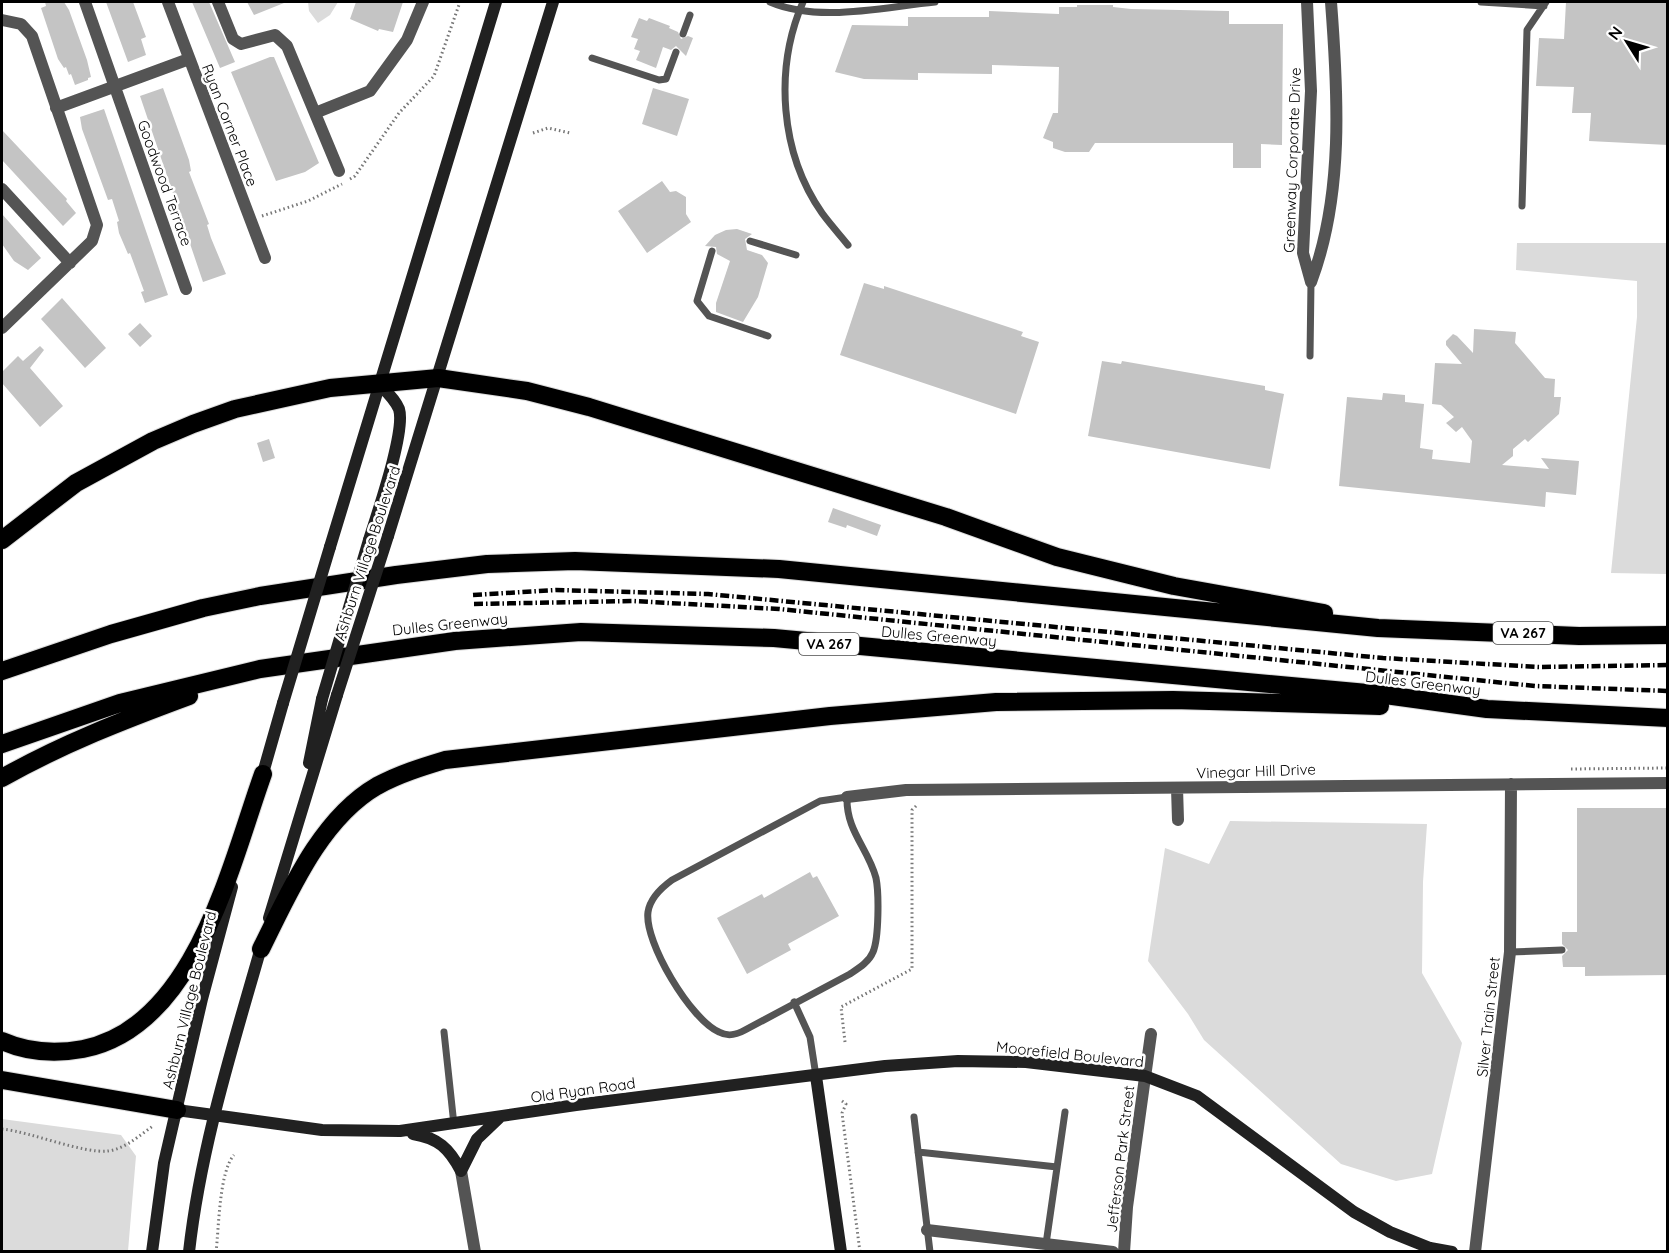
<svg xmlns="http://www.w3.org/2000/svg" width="1669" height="1253" font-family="Quicksand,sans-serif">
<rect width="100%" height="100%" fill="#fff"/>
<path fill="#dbdbdb" d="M308 2H338L330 15 318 23 309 11Z
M1517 243H1667V574L1611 573 1637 317V281L1516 270Z
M1230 821 1427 824 1423 882 1422 973 1462 1043 1432 1174 1396 1181 1341 1164 1204 1040 1188 1014 1148 961 1165 848 1209 864Z
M2 1119 121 1135 136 1156 128 1251H2Z"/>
<path fill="#c4c4c4" d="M45 2H64L69 10 87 60 91 77 88 78V80L75 85 71 74 69 75 66 67 64 68 58 59 41 8 46 6Z
M106 2H133L146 37 141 39 146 55 128 62Z
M192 2H209L235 62 220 68Z
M247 2H284V3L254 15Z
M356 2H403L393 32 379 29 378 31 350 19Z
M1566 2H1668V145L1589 141 1591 113H1572L1574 87 1536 86 1539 38 1564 39Z
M1077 5H1113V7L1131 9 1229 11V24H1283L1282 145 1261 144V168H1233V143H1095L1089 152H1065L1053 148V142L1043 138 1053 113H1058L1059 67 992 65V74L918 73V80L864 79 835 72 852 25 908 26V17H989V11L1059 14V7H1077Z
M639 18 647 21 649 18 670 26 669 28 678 32 681 39 688 36 693 38 686 56 676 46 671 50 663 47 656 68 636 60 640 51 634 49 638 39 631 37Z
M270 57H274L319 163 305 172 276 181 231 72Z
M163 88 189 160 191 171 189 172 209 224 207 225 211 238 226 274 203 282 140 96Z
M653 88 689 99 677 136 642 124Z
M104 109 168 295 145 303 141 292 144 291 130 253 128 254 119 233 117 222 119 221 112 199 108 200 82 129 80 117Z
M2 130 67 199 66 201 76 213 63 226 2 160Z
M662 181 670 192 676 191 686 197V214L691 222 647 253 618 211Z
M2 214 41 258 28 270 14 261 2 244Z
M737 229 752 234 745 239 747 250 762 255 768 263 758 297 743 322 716 312V303L730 261 717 254 716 247 705 246 715 235 726 230Z
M864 283 884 289V286L1023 332 1021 336 1039 342 1016 414 840 355Z
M62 298 106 348 85 368 41 319Z
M140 323 152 336 140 347 128 334Z
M1474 329 1516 332 1515 343 1545 378 1555 379 1554 397H1561L1559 414 1528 442 1525 439 1513 449V456L1502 465 1549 469 1541 458 1579 461 1576 495 1546 492 1545 507 1339 486 1347 397 1382 400 1383 393 1405 395V402L1424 404 1420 448 1433 450 1432 459 1470 463 1472 441 1462 427 1456 432 1446 423 1454 417 1441 405 1432 404 1435 363 1462 364 1446 345V341L1453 334 1457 336 1473 353Z
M40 346 44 350 30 368 63 406 40 427 2 383V372L18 356 23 361Z
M1102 361 1121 364 1122 361 1265 386V390L1284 394 1270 469 1088 436Z
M269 439 275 458 263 462 257 443Z
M833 508 881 525 877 536 847 525 846 528 828 522Z
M1577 808H1668V975L1585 976V967H1563L1562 956 1568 950 1562 944V932H1577Z
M810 872 813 878 817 876 839 916 788 944 791 950 747 974 717 918 762 894 764 898Z"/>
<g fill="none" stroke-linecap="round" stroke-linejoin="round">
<defs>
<path id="highway" d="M2 540 76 483 153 441 193 424 235 409 330 388 438 378 527 391 589 407 946 517 1057 557 1174 586 1324 613
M2 671 111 634 203 608 260 596 396 575 487 564 575 561 779 569 1378 628 1579 636 1668 635
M2 744 120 703 260 669 455 641 581 632 774 638 1378 694 1487 709 1668 718
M2 778C62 744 124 720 189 696
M261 949C289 893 320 819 377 786 399 774 422 767 445 760L830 716 996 702 1173 700 1380 706
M2 1041C27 1052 56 1054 83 1049 195 1027 230 866 263 774
M2 1080 177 1110"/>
</defs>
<use href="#highway" stroke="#dbdbdb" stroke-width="20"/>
<path stroke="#767676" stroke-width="3" stroke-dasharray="1.5 3" stroke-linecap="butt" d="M533 133 548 128 570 133
M350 179 355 176 399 113 434 76 460 2
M262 216 308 201 342 184
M1571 769 1668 768
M845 1042 841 1007 912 969V810L918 804
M842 1101 846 1104 842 1113 860 1252
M2 1129C31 1132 84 1154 108 1151 125 1149 140 1135 153 1126
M216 1252C219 1228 219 1172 234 1155"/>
<path stroke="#545454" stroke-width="7" d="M770 2C819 23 883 7 935 2
M803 2C774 69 780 153 822 213 830 224 840 235 848 245
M1481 2 1544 6
M683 34 690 15
M592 58 659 80 666 79 676 52
M1522 206 1527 30 1546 2
M750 241 796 255
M712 251 697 301 709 316 768 336
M1310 356 1311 282
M847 797C846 831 868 848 876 878 879 893 879 938 873 952 869 962 859 968 850 974L745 1030C736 1035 728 1037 719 1032 691 1020 644 942 648 912 650 898 661 888 672 880L820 801Z
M1510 952 1562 950
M794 1002 810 1037 816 1076
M444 1032 454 1125
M914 1117 930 1252
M918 1152 1057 1167
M1046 1244 1065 1112"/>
<path stroke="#545454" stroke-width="12" d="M85 2 186 289
M168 2 265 258
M218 2 233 39 241 44 275 35 287 46 339 171
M1307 2 1311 91 1303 253 1311 282
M2 20 21 24 32 36 97 225 92 241 2 328
M56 108 189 59
M315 113 370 91 407 40 423 2
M2 189 70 263
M1311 282C1344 195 1338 93 1331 2
M1177 788 1178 820
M847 797 906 790 1668 783
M461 1171 475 1252
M927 1230 1113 1252
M1124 1252 1127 1207 1151 1034
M1475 1252 1510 952 1511 784"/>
<path stroke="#212121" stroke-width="12" d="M388 536 553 2
M369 540C377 514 406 431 399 409 395 399 386 391 379 384
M330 547 496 2
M309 763 322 699
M261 780 283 703
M269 918 337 695
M816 1076 841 1252
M177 1110 322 1130 400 1131 576 1105 885 1066 958 1061 1026 1062 1145 1076 1197 1096 1354 1212 1390 1232 1430 1248 1452 1252
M413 1134C438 1138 449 1148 461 1171
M461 1171 477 1139 498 1119
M152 1252 164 1163 202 999 232 887
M189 1252C201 1145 233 1046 262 944"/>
<use href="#highway" stroke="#000" stroke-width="18"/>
<path stroke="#000" stroke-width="4.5" stroke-dasharray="9 3 1.5 3" stroke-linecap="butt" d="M473 595 556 590 708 594 1383 658 1539 667 1668 665
M474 604 633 601 779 609 1535 686 1668 691"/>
<path stroke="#212121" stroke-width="12" d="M337 695 388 536
M322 699 369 540
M283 703 330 547"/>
</g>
<g text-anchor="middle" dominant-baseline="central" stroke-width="5" stroke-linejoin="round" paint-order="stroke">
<g fill="#fff" stroke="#4c4c4c" stroke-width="1.5">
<rect x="1493" y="622" width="60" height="22" rx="4.5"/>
<rect x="799" y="633" width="60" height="22" rx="4.5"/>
</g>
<g font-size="14" font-weight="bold" fill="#000">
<text x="1523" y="633">VA 267</text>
<text x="829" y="644">VA 267</text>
</g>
<g font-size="15" fill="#000" stroke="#fff">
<text transform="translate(230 125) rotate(69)">Ryan Corner Place</text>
<text transform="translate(1292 160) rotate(-88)">Greenway Corporate Drive</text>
<text transform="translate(165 183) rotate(70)">Goodwood Terrace</text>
<text transform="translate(367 553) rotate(-72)">Ashburn Village Boulevard</text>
<text transform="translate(450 624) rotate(-6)">Dulles Greenway</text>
<text transform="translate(939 636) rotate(5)">Dulles Greenway</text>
<text transform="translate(1423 683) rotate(7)">Dulles Greenway</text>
<text transform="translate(1256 771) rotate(-2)">Vinegar Hill Drive</text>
<text transform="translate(189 1000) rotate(-76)">Ashburn Village Boulevard</text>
<text transform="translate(1488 1017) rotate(-84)">Silver Train Street</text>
<text transform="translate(1070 1054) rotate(6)">Moorefield Boulevard</text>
<text transform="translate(583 1090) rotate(-8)">Old Ryan Road</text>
<text transform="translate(1120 1159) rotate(-83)">Jefferson Park Street</text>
</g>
</g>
<rect width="1669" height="1253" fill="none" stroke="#000000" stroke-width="6"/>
<g transform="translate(1627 42) rotate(307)" stroke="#ffffff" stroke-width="4.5" paint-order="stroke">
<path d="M0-4.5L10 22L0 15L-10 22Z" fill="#000000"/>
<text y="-9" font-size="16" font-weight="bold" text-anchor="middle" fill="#000000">N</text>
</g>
</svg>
